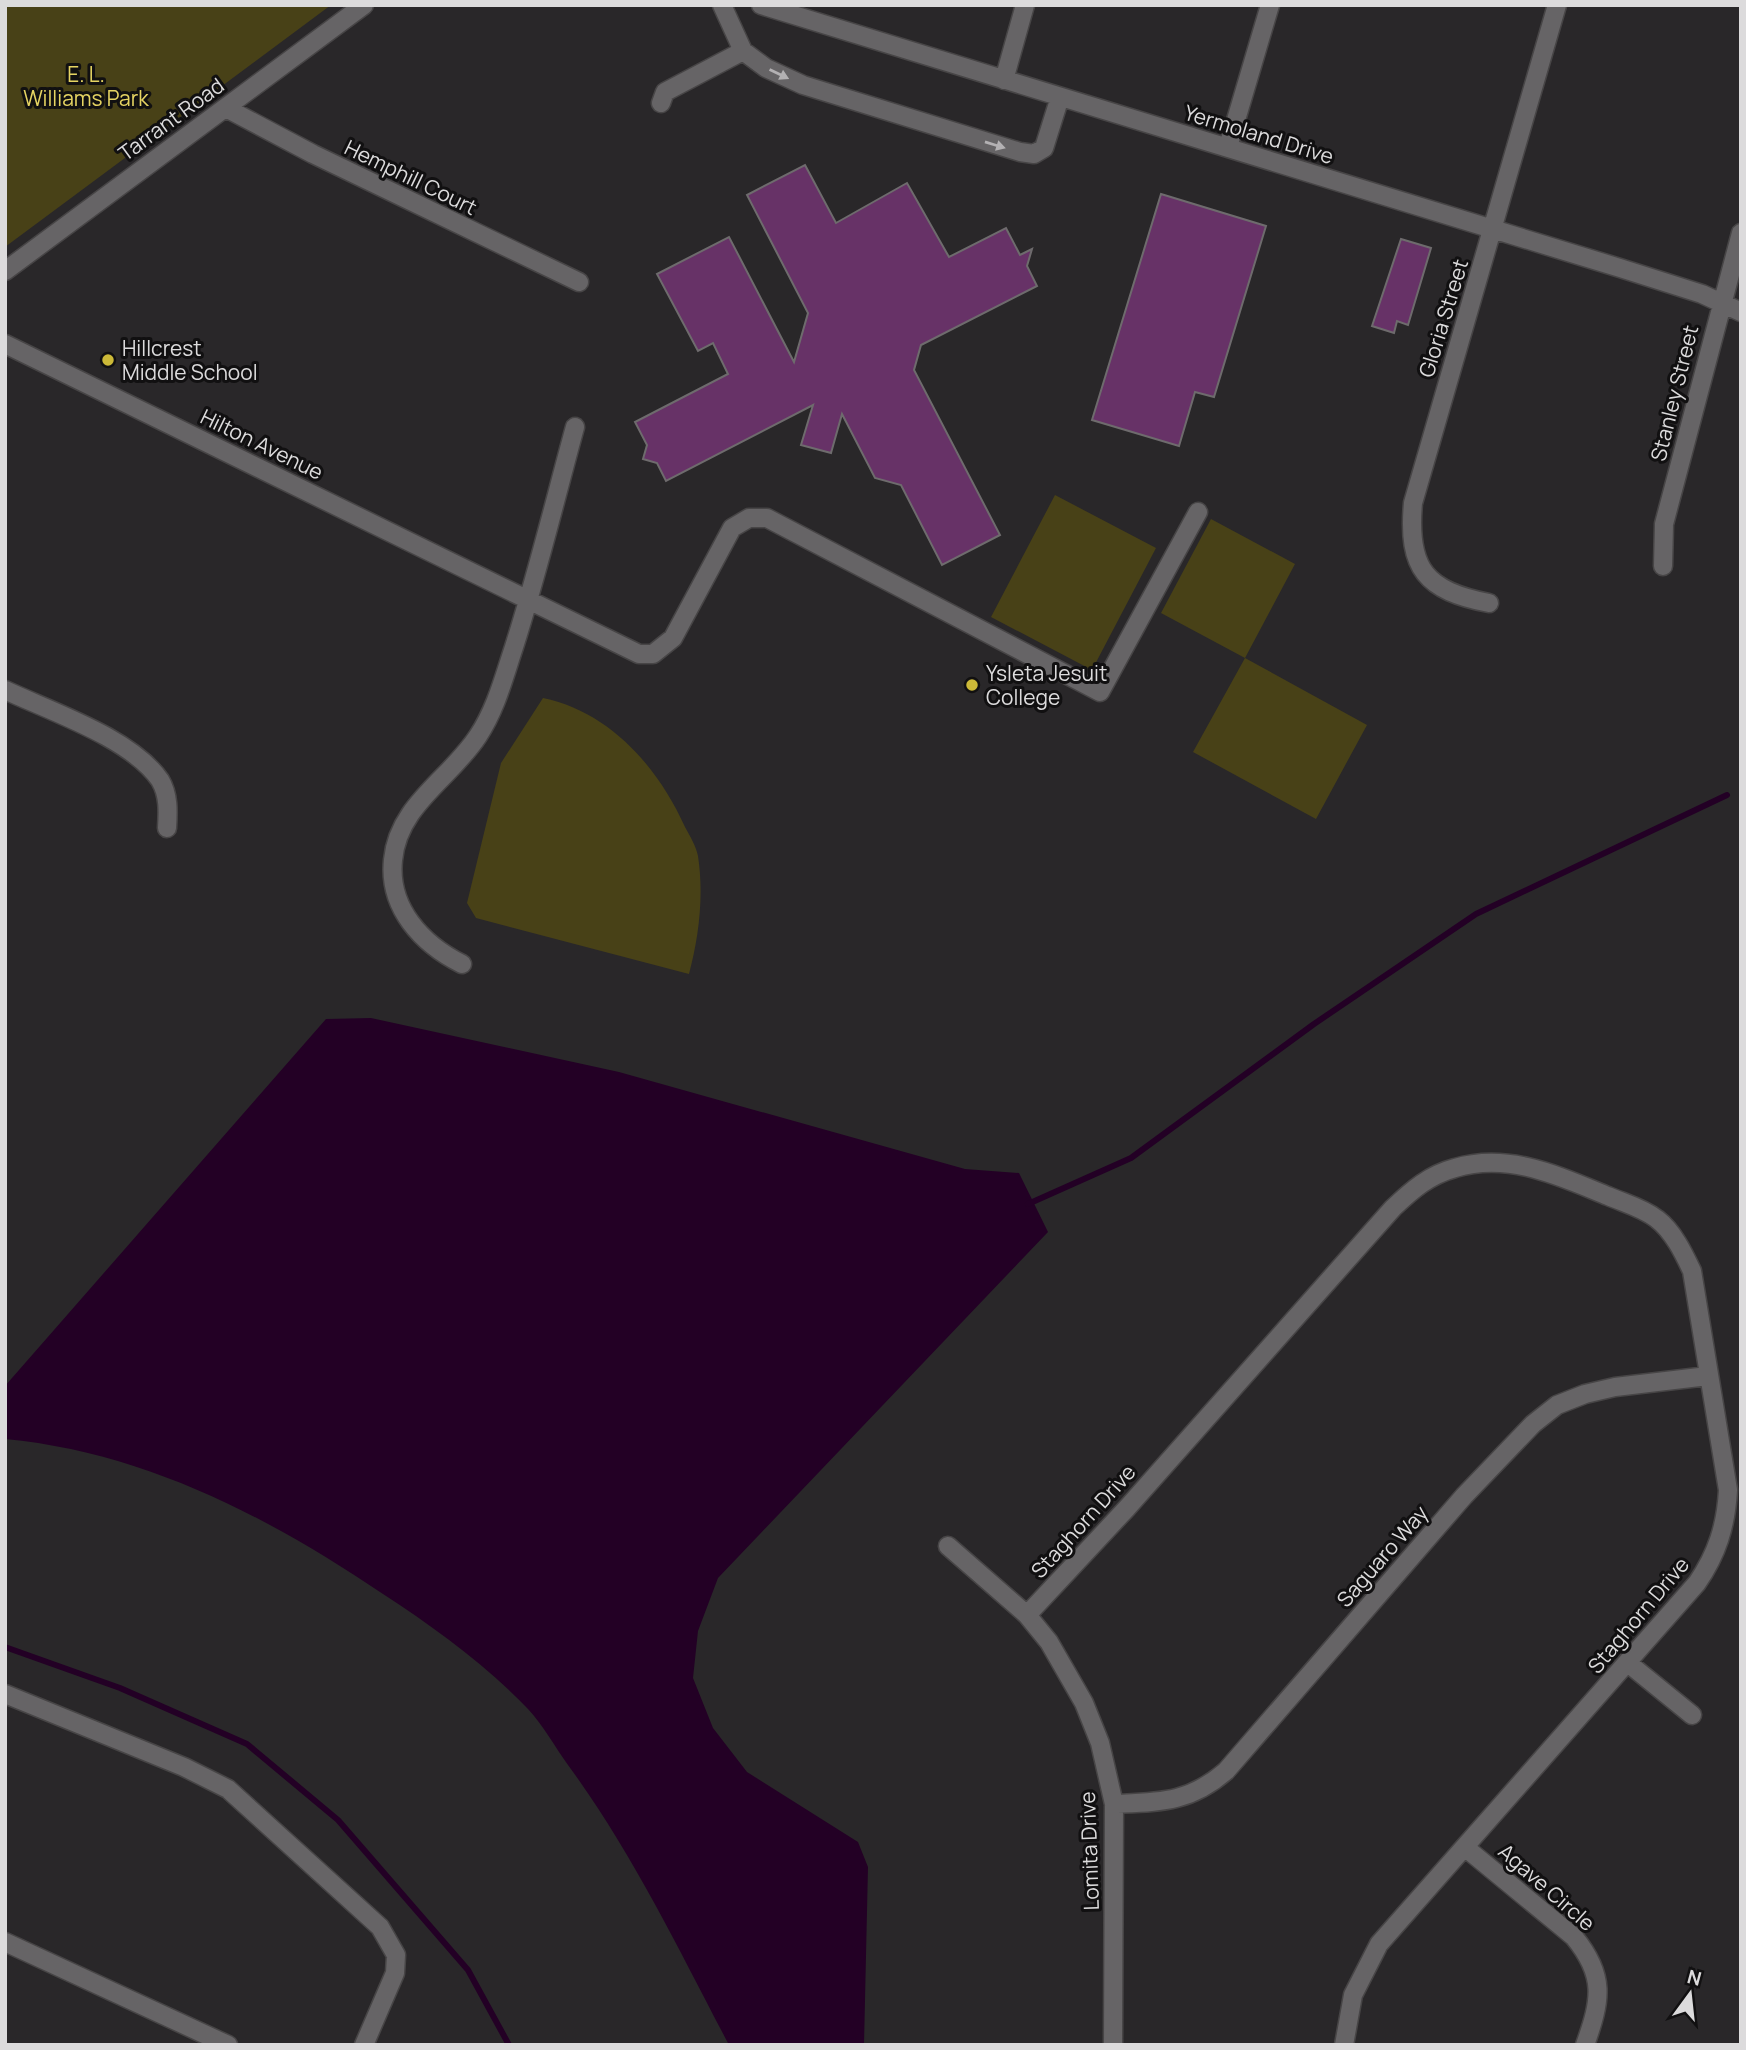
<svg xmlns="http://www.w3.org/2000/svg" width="1746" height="2050" font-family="Manrope,sans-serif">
<rect width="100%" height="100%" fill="#292729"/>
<path fill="#484117" d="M5 5H331L5 247Z
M1055 495 1156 548 1092 670 991 617Z
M1211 519 1295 564 1245 658 1367 725 1316 819 1193 752 1245 658 1161 613Z
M543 698C610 712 658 767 685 827 690 836 696 846 698 856 704 895 699 937 689 974L476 918 467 903 501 763Z"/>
<path fill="#230025" d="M371 1018 619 1072 965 1169 1019 1173 1048 1232 718 1578 698 1631 693 1678 713 1728 747 1772 858 1842 868 1867 864 2045H729C679 1950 632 1852 568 1765 555 1747 543 1725 528 1709 485 1664 435 1628 383 1594 269 1517 144 1452 5 1439V1386L326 1019Z"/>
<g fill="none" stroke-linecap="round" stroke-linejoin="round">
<path stroke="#230025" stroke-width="6" d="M1028 1204 1131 1158 1314 1024 1476 914 1727 795
M5 1647 120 1688 247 1744 338 1820 468 1970 509 2045"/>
</g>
<path fill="#673267" stroke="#6e6b6d" stroke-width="2" d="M805 165 836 223 907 183 949 257 1006 228 1020 255 1032 249 1027 266 1037 286 921 345 914 370 1000 535 942 565 901 485 875 478 842 414 831 453 801 445 813 405 666 481 657 463 643 459 647 445 635 422 728 374 713 343 698 351 657 274 729 237 794 362 808 313 747 195Z
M1161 194 1266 226 1214 397 1195 392 1179 446 1092 420Z
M1401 239 1431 248 1408 325 1397 321 1394 333 1372 326Z"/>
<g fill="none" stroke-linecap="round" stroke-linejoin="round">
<defs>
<path id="minor" d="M722 5 743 51 766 68 803 85 1020 152 1034 154 1044 148 1060 97
M761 5 1620 268 1702 294 1741 312
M1004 80 1025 5
M661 103 665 92 743 51
M226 108 313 154 579 282
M1228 147 1270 5
M5 271 364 5
M5 344 639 654H653L673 638 732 528 749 518H767L1100 692 1198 512
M1663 566 1664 524 1741 233
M1489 603C1426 591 1407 569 1413 503L1557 5
M5 690C52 712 131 738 160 780 169 795 168 812 167 828
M462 964C422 944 388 908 393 860 398 805 450 779 478 736 496 709 504 677 514 647 537 575 555 500 575 427
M948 1546 1027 1615 1049 1642 1084 1703 1100 1743 1114 1804 1113 2045
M1027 1615 1127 1508 1393 1208C1412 1190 1429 1175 1455 1168 1509 1152 1559 1176 1608 1196 1624 1203 1643 1208 1657 1219 1673 1231 1684 1254 1692 1271L1728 1490C1726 1526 1717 1554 1697 1583L1379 1944 1353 1995 1344 2045
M1628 1663 1692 1715
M5 1694 184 1767 228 1789 380 1927 396 1955 395 1973 364 2045
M1114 1804C1160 1802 1189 1803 1226 1771L1464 1496 1533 1424 1557 1405 1585 1394 1615 1387 1708 1376
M1467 1849 1574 1937C1606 1976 1601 2000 1585 2045
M5 1942 228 2045"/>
</defs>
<use href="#minor" stroke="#474546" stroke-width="21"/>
<use href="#minor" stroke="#666466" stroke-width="18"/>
</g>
<defs><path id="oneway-solid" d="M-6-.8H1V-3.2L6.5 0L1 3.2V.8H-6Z" transform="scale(1.75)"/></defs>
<g fill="#b3b1b3">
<use href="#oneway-solid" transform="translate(779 74) rotate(26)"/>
<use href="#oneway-solid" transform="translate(995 145) rotate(17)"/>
</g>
<g fill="#ccb938" stroke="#111011" stroke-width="2.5">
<circle cx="108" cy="360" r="7"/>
<circle cx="972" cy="685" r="7"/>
</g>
<g text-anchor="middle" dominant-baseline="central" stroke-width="6" stroke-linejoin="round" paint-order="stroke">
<g font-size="21" fill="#e6d462" stroke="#111011">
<text x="86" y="74">E. L.<tspan x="86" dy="24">Williams Park</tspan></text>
</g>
<g font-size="21" fill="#dcdbdc" stroke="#111011">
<text transform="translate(171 119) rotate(-36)">Tarrant Road</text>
<text transform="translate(1259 134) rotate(17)">Yermoland Drive</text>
<text transform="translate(411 177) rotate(26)">Hemphill Court</text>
<text transform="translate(1443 318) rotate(-73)">Gloria Street</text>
<text transform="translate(1674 393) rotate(-76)">Stanley Street</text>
<text transform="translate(262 444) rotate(26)">Hilton Avenue</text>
<text transform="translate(1083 1521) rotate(-48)">Staghorn Drive</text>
<text transform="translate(1382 1556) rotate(-49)">Saguaro Way</text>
<text transform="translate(1638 1615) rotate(-50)">Staghorn Drive</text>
<text transform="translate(1089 1851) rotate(-92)">Lomita Drive</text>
<text transform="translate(1547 1887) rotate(41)">Agave Circle</text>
</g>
<g font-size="21" fill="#dcdbdc" stroke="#111011" text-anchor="start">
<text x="122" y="348">Hillcrest<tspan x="122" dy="24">Middle School</tspan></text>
<text x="986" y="673">Ysleta Jesuit<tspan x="986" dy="24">College</tspan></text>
</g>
</g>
<rect width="1746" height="2050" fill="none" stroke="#dcdbdc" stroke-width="14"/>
<g transform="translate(1690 1994) rotate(15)" stroke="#111011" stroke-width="5" paint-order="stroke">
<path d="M0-5L12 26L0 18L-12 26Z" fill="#dcdbdc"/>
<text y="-10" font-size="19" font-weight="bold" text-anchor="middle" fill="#dcdbdc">N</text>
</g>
</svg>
